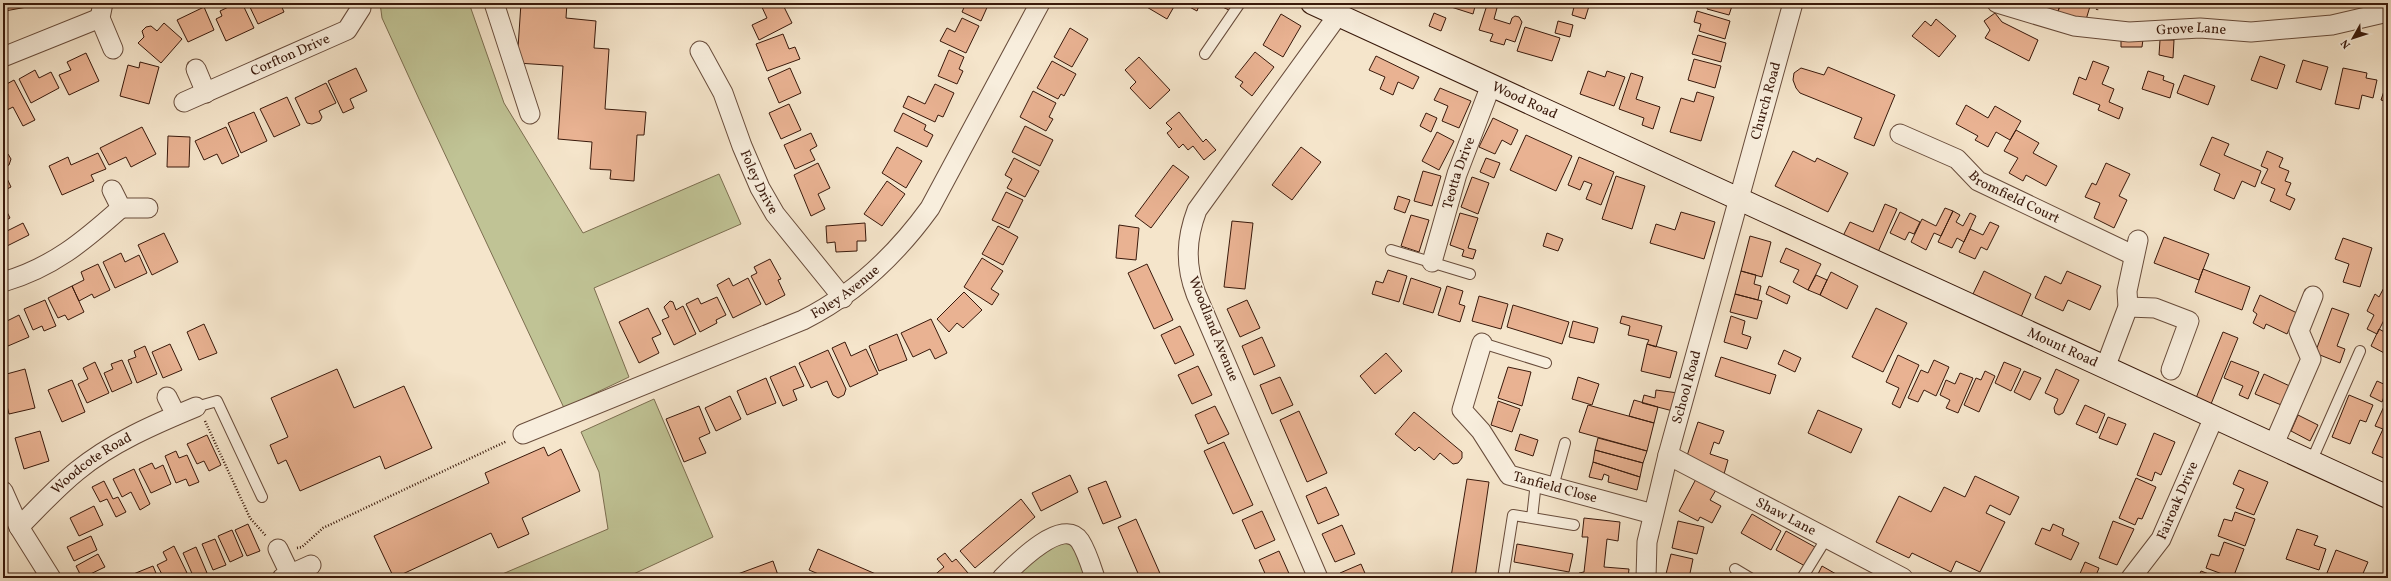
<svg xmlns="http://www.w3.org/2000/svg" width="2391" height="581" font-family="Vollkorn,serif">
<rect width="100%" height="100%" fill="#f5e5cb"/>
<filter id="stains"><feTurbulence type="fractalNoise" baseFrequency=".005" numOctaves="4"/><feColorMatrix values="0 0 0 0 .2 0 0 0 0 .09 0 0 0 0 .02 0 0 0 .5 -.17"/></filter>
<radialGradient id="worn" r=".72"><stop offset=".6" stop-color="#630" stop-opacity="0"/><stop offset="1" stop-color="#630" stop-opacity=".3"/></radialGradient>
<path fill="#c0c395" stroke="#7c6e50" d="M380 3H469L504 103 583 233 719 174 741 224 594 288 629 377 564 408 419 99 382 18Z
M654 399 713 537 625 578H493L608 529 599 472 581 432Z
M1057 541H1069L1077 552 1086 578H1012Z"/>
<path fill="#e9b292" stroke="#39190b" d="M3 3H37L38 5 5 11Z
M237 3H242L254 28 226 41 216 19 222 16 220 11Z
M248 3H280L284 12 258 24Z
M521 3H567L566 18 596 21 594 48 609 49 605 109 646 112 644 135H637L634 181 610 179 611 170 590 169 592 142 558 139 563 66 517 63Z
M760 3H782L792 23 759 40 752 25 767 18Z
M966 3H989L981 21 962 12Z
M1140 3H1176L1167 19Z
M1182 3H1200L1197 11Z
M1214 3H1235L1231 11Z
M1449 3H1476L1473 14 1448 6Z
M1575 3H1590L1585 19 1572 15Z
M1709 3H1733L1729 15 1707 9Z
M2021 3H2061L2057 14Z
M2061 3H2091L2085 23 2057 14Z
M1487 5 1497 8 1494 19 1510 24 1512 18 1515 16 1519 17 1522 22 1515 42 1506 39 1504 45 1490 41 1493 34 1479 30Z
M204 7 214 30 188 42 177 20Z
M1697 11 1730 21 1725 39 1699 31 1701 24 1694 22Z
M1434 13 1446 18 1441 31 1429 26Z
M1995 13 2002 22 2038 40 2029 61 1985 38 1990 30 1984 21Z
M1281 14 1301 26 1283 57 1263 45Z
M962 18 979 26 966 53 940 41 947 28 955 32Z
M1936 19 1956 36 1939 57 1912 36 1925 21 1931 26Z
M1558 21 1573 25 1570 37 1555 33Z
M164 23 182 39 161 63 138 43 144 37 142 31 146 27 151 26 157 31Z
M1525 27 1560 38 1552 61 1517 51Z
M1070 28 1088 39 1072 67 1054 57Z
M783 34 789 49 795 47 800 59 767 71 756 44Z
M1698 35 1726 43 1721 62 1692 54Z
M2121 39H2143L2142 47H2121Z
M2160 40H2174L2173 58 2159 55Z
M949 50 964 57 959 69 963 71 957 84 938 76Z
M1255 52 1274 67 1252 96 1240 86 1243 82 1235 77Z
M86 53 99 81 69 95 59 75 71 70 67 62Z
M1376 56 1419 77 1413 89 1398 82 1393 95 1380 89 1385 77 1369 70Z
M2260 56 2285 65 2277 89 2251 80Z
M1139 57 1170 90 1150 109 1130 88 1136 82 1125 70Z
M1694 59 1721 66 1715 88 1688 80Z
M2303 60 2328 67 2321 90 2296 82Z
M1052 61 1076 74 1064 96 1061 94 1058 99 1037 88Z
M2093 61 2109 67 2102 84 2114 89 2109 102 2123 108 2119 119 2098 110 2100 105 2073 94 2079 77 2086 80Z
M140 62 159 67 149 104 120 96 128 65 139 68Z
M1828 67 1895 95 1874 146 1854 138 1862 118 1800 93 1796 88 1793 80 1794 73 1801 68 1824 75Z
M356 68 367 91 350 99 354 108 343 113 328 81Z
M790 68 801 93 779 103 768 78Z
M2343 68 2367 73 2366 78 2377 80 2373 98 2362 95 2359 109 2335 104Z
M35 70 39 78 51 72 59 88 31 103 19 79Z
M1588 71 1605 77 1607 71 1625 77 1614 106 1580 94Z
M2148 71 2164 76 2163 80 2174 84 2170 98 2142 89Z
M1631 73 1643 77 1636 99 1660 107 1653 129 1642 125 1644 118 1619 109Z
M2184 75 2215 86 2208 105 2177 93Z
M2388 79V102L2381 100Z
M14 80 35 120 23 126 13 107 3 112V86Z
M326 83 336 103 319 111 322 117 320 121 312 124 307 123 295 98Z
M935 84 954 93 943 117 938 115 935 122 903 107 908 96 925 104Z
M1440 88 1471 101 1459 128 1442 121 1448 106 1434 100Z
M1033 91 1056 103 1049 117 1053 119 1046 131 1020 117Z
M1697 92 1714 97 1701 141 1670 132 1681 98 1694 102Z
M287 97 300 125 274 137 260 109Z
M789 104 801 130 781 139 769 113Z
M1966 105 1988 118 1995 106 2021 121 2010 140 1996 132 1988 147 1975 140 1978 136 1956 124Z
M254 112 267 141 241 153 228 123Z
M1179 112 1203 142 1206 139 1216 150 1204 160 1193 146 1188 150 1183 144 1179 148 1167 133 1172 129 1166 123Z
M903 113 926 125 924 130 933 135 927 147 894 131Z
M1426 113 1437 118 1431 132 1420 126Z
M1493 118 1518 130 1511 145 1502 140 1495 154 1479 147Z
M1025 126 1053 140 1040 166 1012 152Z
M142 127 156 154 131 167 126 157 109 165 100 148Z
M226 127 239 156 222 164 217 154 204 160 195 141Z
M2016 130 2039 143 2033 153 2057 166 2046 186 2026 175 2023 181 2009 173 2018 158 2004 151Z
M1437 132 1454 141 1439 170 1422 161Z
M811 133 817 146 810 150 815 160 795 169 784 145Z
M1526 135 1572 156 1556 191 1510 170Z
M168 136 190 137 189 167H167Z
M2212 137 2229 144 2224 155 2261 171 2255 187 2242 181 2234 199 2214 190 2220 174 2200 165Z
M897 147 922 161 906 188 882 173Z
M1301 147 1321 162 1292 200 1272 185Z
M1793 151 1815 162 1817 158 1848 173 1828 212 1775 186Z
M2267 151 2283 158 2279 167 2289 171 2285 181 2291 183 2286 195 2295 199 2290 210 2270 201 2275 189 2261 183 2268 169 2261 166Z
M3 153 8 154 11 159 9 165 3 168Z
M98 153 106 169 91 175 94 181 62 195 49 166 68 157 71 165Z
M1579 157 1614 172 1601 205 1586 199 1592 184 1584 181 1580 190 1568 185Z
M1014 158 1039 171 1025 197 1007 188 1012 179 1005 175Z
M1486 158 1500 163 1494 178 1480 172Z
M818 163 830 188 818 194 825 209 811 216 794 175Z
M2106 163 2130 174 2119 196 2127 200 2114 228 2094 218 2100 203 2085 197 2092 183 2096 185Z
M1173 165 1189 177 1151 228 1135 216Z
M3 170 11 187 3 191Z
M1423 171 1441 176 1432 206 1414 201Z
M1616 176 1645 186 1632 229 1602 219Z
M1472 177 1489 183 1478 214 1461 207Z
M887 181 905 194 882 226 864 214Z
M1006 192 1023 200 1009 228 992 220Z
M1398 196 1410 200 1405 213 1394 209Z
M1885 204 1897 209 1878 252 1843 236 1850 222 1873 232Z
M4 206 10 218 3 222V207Z
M1945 208 1953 211 1941 236 1934 233 1926 250 1911 242 1922 219 1936 226Z
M1953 211 1960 215 1956 222 1963 226 1970 213 1976 216 1964 242 1957 238 1952 248 1938 242Z
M1681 212 1715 222 1704 259 1650 243 1656 224 1675 230Z
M1900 212 1920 222 1914 234 1909 232 1905 240 1890 233Z
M1460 213 1478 218 1468 248 1476 250 1473 259 1462 256 1464 250 1450 245Z
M1411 215 1429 220 1419 252 1401 246Z
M1232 221 1253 223 1245 289 1224 287Z
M1990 222 1999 226 1987 250 1981 247 1975 259 1959 252 1970 229 1983 235Z
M3 223 7 231 23 223 29 235 3 248Z
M865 223 866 241H857V251L836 252 835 242 827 243 826 226Z
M1119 225 1139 228 1136 260 1116 258Z
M998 226 1018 237 1003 265 982 254Z
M164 233 178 262 152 275 138 245Z
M1547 233 1563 239 1558 251 1543 246Z
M1750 236 1771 242 1762 277 1741 271Z
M2164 237 2209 254 2199 280 2154 263Z
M2343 238 2372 248 2360 287 2343 282 2349 264 2335 259Z
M1786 248 1821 264 1808 290 1793 282 1799 270 1780 262Z
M121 253 125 262 139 255 147 273 115 288 103 262Z
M982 258 1003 271 991 289 999 294 992 305 964 287Z
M770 259 781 279 778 280 785 295 766 305 751 276 757 273 754 267Z
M98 264 110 290 94 298 92 294 79 301 72 286 84 280 81 272Z
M1147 264 1173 320 1154 329 1128 273Z
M2203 269 2250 287 2242 310 2195 292Z
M1388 270 1407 276 1399 302 1372 294 1376 281 1383 283Z
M1741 271 1756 275 1754 284 1761 286 1758 300 1735 294Z
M1984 271 2031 294 2021 317 1973 294Z
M2067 271 2101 286 2090 310 2068 300 2063 311 2035 298 2045 276 2061 284Z
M1831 272 1858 286 1847 309 1820 295Z
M1816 275 1827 280 1820 295 1808 290Z
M729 278 733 286 748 278 761 304 733 318 717 285Z
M1411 278 1441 288 1433 313 1403 304Z
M2388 280V312L2377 334 2367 329 2374 315 2367 311 2375 294 2379 297Z
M72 286 84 312 68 320 65 315 58 318 48 298Z
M1447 286 1463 291 1459 304 1465 306 1460 322 1438 315Z
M1769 286 1790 296 1787 304 1766 294Z
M964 292 982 310 963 328 957 323 949 332 937 319Z
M1735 294 1762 301 1757 319 1730 312Z
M2260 295 2297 313 2287 334 2266 324 2264 329 2253 323 2257 314 2253 311Z
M1479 296 1508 304 1501 329 1472 321Z
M717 297 726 315 716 320 717 323 700 332 686 304 698 298 701 304Z
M45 300 56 326 44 331 42 326 33 330 24 309Z
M1247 300 1260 328 1240 337 1227 309Z
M670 301 673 302 676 310 683 306 696 334 674 345 662 320 669 317 664 307Z
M1513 305 1569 322 1562 344 1507 327Z
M648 308 661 334 652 338 659 353 639 363 619 322Z
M1876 308 1907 323 1883 372 1852 357Z
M2332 308 2349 314 2337 346 2345 349 2340 363 2315 353Z
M19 315 29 337 8 346 3 335V323Z
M1622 316 1662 326 1656 347 1647 344 1649 340 1628 335 1630 326 1620 323Z
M1731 316 1745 321 1742 334 1751 337 1747 349 1724 342Z
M931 319 947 353 935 359 930 349 913 357 901 333Z
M1573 321 1598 328 1594 343 1569 337Z
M204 324 217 353 199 360 187 332Z
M1180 326 1194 355 1175 364 1161 335Z
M2379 329 2388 334V355L2371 346Z
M2223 332 2238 338 2211 404 2196 398Z
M897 334 907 360 879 371 869 346Z
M1262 337 1275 366 1254 375 1242 346Z
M845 342 851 356 866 349 878 374 850 387 832 348Z
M170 344 182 370 163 378 152 352Z
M1647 344 1677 352 1670 378 1641 371Z
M145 346 157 374 137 383 128 360 136 357 134 351Z
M828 350 846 389 844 395 838 398 833 395 827 381 811 388 799 363Z
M1784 350 1801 358 1795 372 1778 364Z
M1386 353 1402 371 1375 394 1360 376Z
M1898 355 1919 365 1900 408 1892 404 1899 388 1886 382Z
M1721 357 1776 375 1770 394 1715 376Z
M122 360 132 383 112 392 104 373 113 369 111 364Z
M1934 360 1949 367 1936 396 1924 390 1918 402 1908 398 1921 370 1928 373Z
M2231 361 2259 372 2248 399 2239 395 2243 386 2224 378Z
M95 362 109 393 87 403 78 384 88 379 83 368Z
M2004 362 2021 369 2011 391 1995 383Z
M795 366 804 386 793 390 797 400 783 406 770 377Z
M1198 366 1212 395 1192 404 1178 375Z
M1508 367 1531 372 1522 406 1498 398Z
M25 369 35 408 9 414 3 390V375Z
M337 369 354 408 404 386 432 448 385 469 380 456 300 491 286 460 278 464 270 445 288 437 271 398Z
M2056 369 2079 380 2063 413 2059 415 2055 413 2054 408 2058 399 2045 393Z
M1985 371 1995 376 1979 412 1964 405 1976 378 1981 380Z
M2024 371 2041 378 2030 400 2014 392Z
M1960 373 1973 378 1958 413 1946 408 1950 400 1940 395 1946 380 1955 384Z
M2264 374 2294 388 2286 407 2255 394Z
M1280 377 1293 405 1272 414 1260 385Z
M1578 377 1599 384 1592 405 1572 399Z
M766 378 776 403 747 415 737 391Z
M72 380 85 412 62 422 48 390Z
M2377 381 2388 386 2382 402 2370 396Z
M1656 390 1678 393 1673 411 1642 403 1644 395 1655 398Z
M2349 395 2373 405 2366 422 2360 420 2350 444 2332 437Z
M730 396 741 419 716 431 705 408Z
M1634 400 1658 407 1654 423 1629 416Z
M1498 401 1520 409 1512 432 1491 425Z
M2386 402 2388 403V460L2372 453 2383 429 2375 426Z
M1588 405 1654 423 1647 451 1579 432Z
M2085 405 2105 414 2097 433 2076 424Z
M699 406 710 433 699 438 706 453 684 462 666 419Z
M1215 406 1229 434 1208 444 1195 415Z
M1818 410 1862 429 1851 453 1808 433Z
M1299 411 1327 473 1307 482 1280 420Z
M1414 412 1462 452V458L1458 463 1453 464 1440 453 1434 460 1419 447 1415 451 1395 434Z
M2298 415 2318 425 2310 441 2291 431Z
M2108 417 2126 424 2117 445 2099 438Z
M1698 422 1724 431 1719 444 1714 442 1710 454 1728 460 1724 474 1685 462Z
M40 431 49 461 24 469 15 438Z
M2154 433 2175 442 2161 475 2155 472 2152 481 2137 475Z
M1520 434 1538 440 1533 456 1515 450Z
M207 435 221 465 209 471 204 461 197 464 187 444Z
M1598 438 1647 451 1643 463 1595 450Z
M1224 442 1253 505 1233 514 1204 451Z
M544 447 548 456 561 449 580 491 522 518 529 534 498 548 491 533 394 578 374 536 489 483 485 473Z
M1595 450 1643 463 1640 477 1593 462Z
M176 451 179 458 187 455 199 482 189 486 186 479 176 483 165 456Z
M1593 462 1640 477 1637 490 1608 482 1609 476 1604 474 1602 480 1589 477Z
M152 463 155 469 163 465 171 484 151 493 139 469Z
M134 469 150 504 140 510 131 492 122 497 113 479Z
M2239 470 2268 482 2254 515 2236 508 2244 489 2233 484Z
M1070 475 1078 492 1041 511 1032 493Z
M1975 476 2019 497 2010 515 1990 505 1986 513 2005 522 1980 572 1956 561 1951 572 1912 553 1909 558 1876 542 1899 496 1931 512 1944 487 1965 497Z
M2136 478 2156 487 2142 519 2138 518 2135 525 2119 518Z
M1467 479 1489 482 1475 578H1456L1451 577Z
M1696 479 1716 490 1710 500 1721 506 1712 523 1700 517 1698 521 1679 511Z
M104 481 113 499 118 497 126 512 116 517 107 499 100 502 92 487Z
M1106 481 1121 517 1103 524 1088 488Z
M1326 487 1339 515 1318 524 1306 496Z
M1021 499 1035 517 975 568 960 551Z
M94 506 103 525 79 536 70 518Z
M1262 511 1275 540 1255 549 1242 520Z
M2235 512 2255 519 2245 546 2218 536 2224 519 2232 521Z
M1752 514 1781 531 1771 550 1741 533Z
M1584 518 1620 522 1618 541 1607 539 1604 567 1629 569 1628 578H1578L1579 573 1584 572 1588 537H1582Z
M1136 519 1162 578H1140L1118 527Z
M1678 521 1704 527 1697 554 1672 548Z
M2113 521 2134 529 2117 565 2099 558Z
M248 524 260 551 247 556 235 530Z
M2053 524 2064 529 2062 535 2079 543 2071 560 2035 544 2042 528 2050 531Z
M1342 525 1355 554 1335 562 1322 534Z
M2297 529 2318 536 2314 545 2326 549 2319 570 2286 559Z
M232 530 243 556 230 562 218 536Z
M1786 531 1815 547 1805 566 1776 550Z
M91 536 97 550 74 561 67 547Z
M215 539 226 565 213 570 202 544Z
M2224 542 2244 549 2233 578 2206 568 2211 554 2219 556Z
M1517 544 1573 554 1569 572 1514 562Z
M174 546 187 573 176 578H164L157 565 167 560 163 552Z
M196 547 207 573 194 578 183 553Z
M818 549 885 578H828L809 570Z
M2336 550 2368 562 2361 578H2325Z
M1279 551 1291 578H1267L1259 560Z
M945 553 952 562 956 559 968 573 962 578H931L944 567 937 559Z
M98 554 105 567 82 578 76 566Z
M1671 554 1693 559 1689 578H1665Z
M773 561 779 578H727Z
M2085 562 2099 568 2095 578 2079 576Z
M1361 564 1367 578H1342L1340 573Z
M153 566 158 578H133L131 575Z
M1822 566 1843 578H1816Z
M2201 571 2219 578H2198Z"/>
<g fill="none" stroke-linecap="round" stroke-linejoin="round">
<defs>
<path id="lane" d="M1205 54 1240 3
M1391 250 1470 274
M1482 343 1546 363
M196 407 217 401 262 497
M2311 462 2360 351
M1553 487 1565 443
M1532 518 1574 525
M1735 569 1750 578
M1503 578 1513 515 1532 518 1536 482
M1802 578 1826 539"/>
<g id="street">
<path d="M103 3 100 18 113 49"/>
<path d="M494 3 530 114"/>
<path id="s1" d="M1997 3 2074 26 2129 32 2200 28 2251 32 2332 25 2388 12"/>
<path id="s2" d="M700 51 723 93 742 146 760 188 775 214 843 298"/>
<path d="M3 57 100 18"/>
<path d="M196 69 206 93"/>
<path id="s3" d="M184 102 347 30 361 8V3"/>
<path id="s4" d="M1900 134 1957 159 1978 181 2133 255"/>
<path d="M112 190 121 208H148"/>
<path id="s5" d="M1432 262 1457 174 1491 85"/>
<path d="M3 282C52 268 84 241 121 208"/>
<path d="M2128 307 2155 308 2189 321 2171 370"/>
<path id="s6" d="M1482 343 1462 410 1481 431 1509 475 1653 514"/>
<path d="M2105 368 2128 307 2127 291 2138 240"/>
<path d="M167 397 176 415"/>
<path id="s7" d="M523 434 803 320C855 294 896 255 930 208L1040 3"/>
<path d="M2274 444 2311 359 2299 331 2313 296"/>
<path id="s8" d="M1668 455 1903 578"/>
<path d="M3 491 19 527 51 578"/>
<path id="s9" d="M19 527C38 508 56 488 77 471 111 443 155 424 196 407"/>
<path d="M278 549 290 574"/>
<path d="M282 578 311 565"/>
<path d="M1002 578C1014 566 1063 515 1080 541 1087 552 1091 566 1095 578"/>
<path d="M1318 578 1196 294C1185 265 1186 239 1197 210L1338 15"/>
<path id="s10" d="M1646 578 1647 542 1668 455 1793 3"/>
<path id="s11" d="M2131 578 2161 539 2214 417"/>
</g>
<g id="secondary">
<path id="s12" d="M1312 3 2388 497"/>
</g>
</defs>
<use href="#lane" stroke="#684c3b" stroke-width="12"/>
<use href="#street" stroke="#684c3b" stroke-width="21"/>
<use href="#secondary" stroke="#39190b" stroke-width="24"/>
<path stroke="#39190b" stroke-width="2.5" stroke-dasharray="1 2" stroke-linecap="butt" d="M2097 10 2099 3
M205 421 250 518 266 536
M297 548 302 547 323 528 507 441"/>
<use href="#lane" stroke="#f8eedd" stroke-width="10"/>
<use href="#street" stroke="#f8eedd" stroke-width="19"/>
<use href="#secondary" stroke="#f8eedd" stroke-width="22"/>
</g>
<g text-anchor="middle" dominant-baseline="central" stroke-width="3" stroke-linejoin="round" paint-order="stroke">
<g font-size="14" fill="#39190b" stroke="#f8eedd">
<text stroke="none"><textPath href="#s1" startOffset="198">Grove Lane</textPath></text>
<text stroke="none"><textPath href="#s3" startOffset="116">Corfton Drive</textPath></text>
<text stroke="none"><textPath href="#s10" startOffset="493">Church Road</textPath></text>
<text stroke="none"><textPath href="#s12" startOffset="234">Wood Road</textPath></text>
<text stroke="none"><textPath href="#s5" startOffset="93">Teotta Drive</textPath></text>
<text stroke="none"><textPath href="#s2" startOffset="144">Foley Drive</textPath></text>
<text stroke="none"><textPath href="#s4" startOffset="132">Bromfield Court</textPath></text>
<text stroke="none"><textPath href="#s7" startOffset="353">Foley Avenue</textPath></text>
<text transform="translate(1213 329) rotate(68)">Woodland Avenue</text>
<text stroke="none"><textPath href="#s12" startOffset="826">Mount Road</textPath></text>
<text stroke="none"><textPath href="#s10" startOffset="196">School Road</textPath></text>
<text stroke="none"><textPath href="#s9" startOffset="97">Woodcote Road</textPath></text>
<text stroke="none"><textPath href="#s6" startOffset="198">Tanfield Close</textPath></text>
<text stroke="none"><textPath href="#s11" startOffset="91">Fairoak Drive</textPath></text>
<text stroke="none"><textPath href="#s8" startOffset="133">Shaw Lane</textPath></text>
</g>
</g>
<rect width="2391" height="581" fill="none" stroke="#f5e5cb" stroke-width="16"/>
<rect x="4" y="4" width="2383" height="573" fill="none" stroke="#39190b" stroke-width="2"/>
<rect x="8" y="8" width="2375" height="565" fill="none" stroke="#39190b"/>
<g transform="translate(2353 38) rotate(231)" stroke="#f8eedd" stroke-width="3" paint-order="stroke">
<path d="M0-3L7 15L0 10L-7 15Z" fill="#39190b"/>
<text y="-6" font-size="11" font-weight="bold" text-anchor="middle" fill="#39190b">N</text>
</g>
<rect width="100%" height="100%" filter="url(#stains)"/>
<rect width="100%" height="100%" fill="url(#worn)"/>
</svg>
